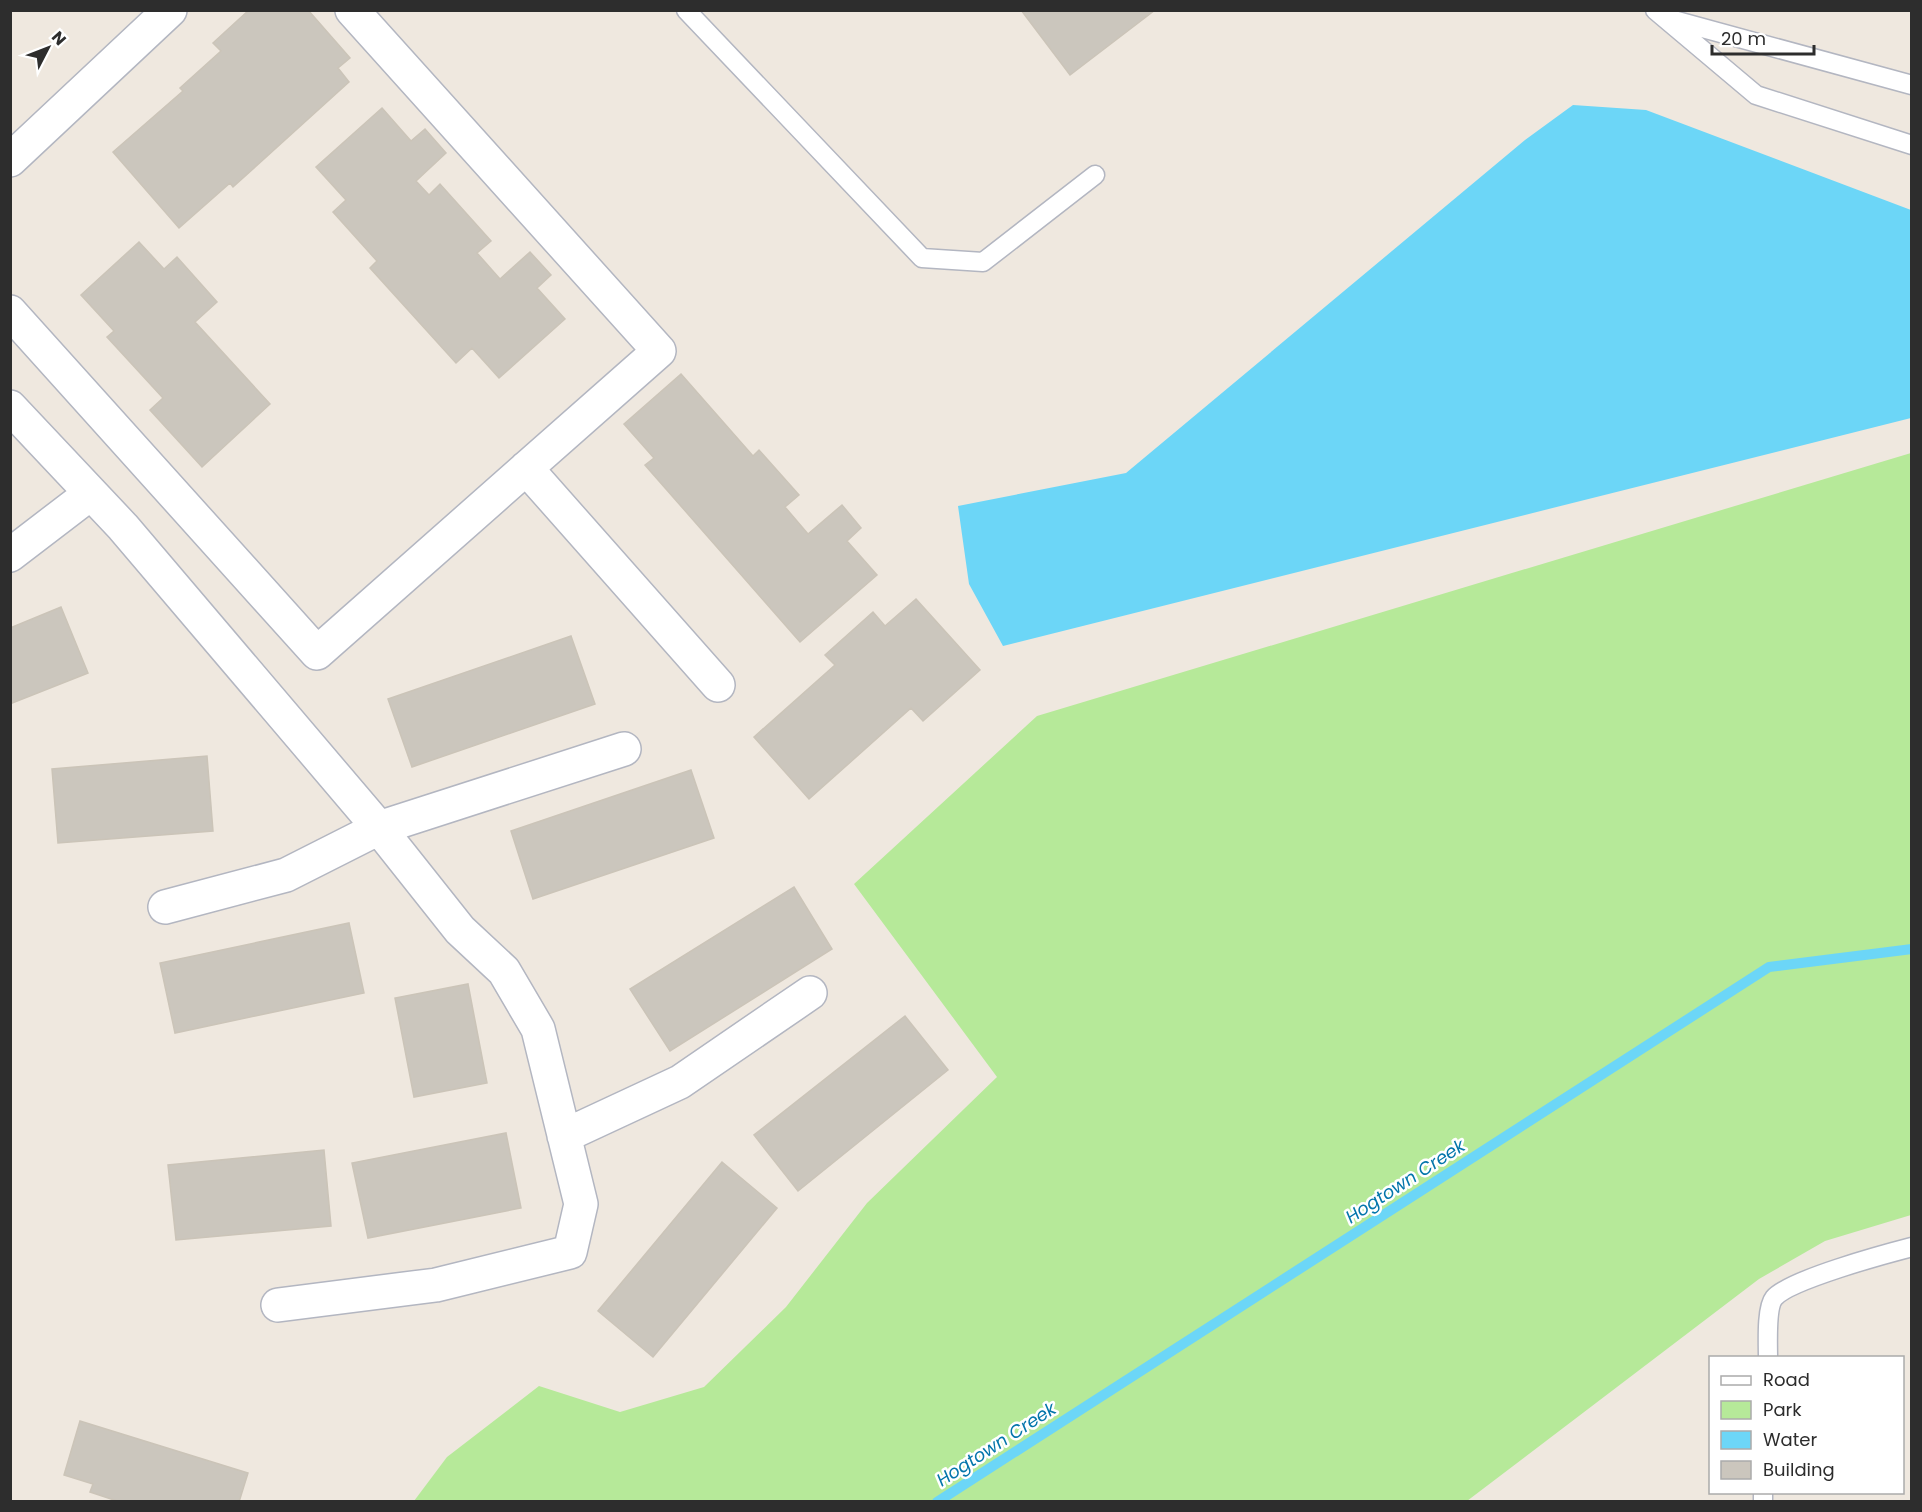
<svg xmlns="http://www.w3.org/2000/svg" width="1922" height="1512" font-family="Poppins,sans-serif">
<rect width="100%" height="100%" fill="#efe8df"/>
<path fill="#b6e999" d="M1911 453V1215L1825 1241 1759 1279 1467 1501H414L447 1457 539 1386 620 1412 704 1387 786 1307 867 1203 997 1077 854 884 1037 716Z"/>
<path fill="#6cd6f7" d="M1573 105 1646 110 1911 210V418L1003 646 969 584 958 506 1126 473 1525 140Z"/>
<g fill="none" stroke-linecap="round" stroke-linejoin="round">
<path stroke="#6cd6f7" stroke-width="10" d="M937 1502 1769 967 1912 949"/>
</g>
<path fill="#cbc6bd" stroke="#cbc4b8" stroke-width="1.5" d="M249 10H308L350 58 338 68 349 82 233 187 230 183 179 228 113 152 183 91 180 88 221 51 213 43Z
M1021 10H1155L1070 75Z
M382 108 411 141 425 129 446 153 416 181 429 195 440 184 491 241 477 253 500 279 530 252 551 275 537 288 565 319 499 378 472 348 456 363 370 268 377 261 333 212 346 200 316 167Z
M139 242 164 269 177 257 217 302 195 322 270 404 202 467 150 410 163 398 107 337 114 331 81 295Z
M681 374 753 456 759 450 799 495 785 507 808 534 842 505 861 528 847 541 877 575 800 642 645 465 654 458 624 424Z
M916 599 980 670 923 721 911 708 809 799 754 737 835 665 825 655 873 612 885 626Z
M61 607 88 673 10 704V628Z
M571 636 595 704 412 767 388 699Z
M207 756 213 831 58 843 52 769Z
M691 770 714 838 533 899 511 831Z
M794 887 832 949 670 1051 630 989Z
M349 923 364 993 175 1033 160 963Z
M468 984 487 1083 414 1097 395 998Z
M905 1016 948 1070 798 1191 754 1135Z
M506 1133 521 1208 368 1238 352 1163Z
M324 1150 331 1226 176 1240 168 1165Z
M722 1162 777 1208 653 1357 598 1311Z
M80 1421 248 1473 239 1502H120L90 1492 93 1484 64 1475Z"/>
<g fill="none" stroke-linecap="round" stroke-linejoin="round">
<defs>
<path id="service" d="M686 10 922 258 983 262 1095 175
M1655 10 1756 95 1912 145
M1666 18 1912 85
M1768 1358C1768 1344 1766 1308 1774 1298 1789 1280 1885 1254 1912 1247
M1763 1502V1492"/>
<path id="minor" d="M10 160 170 10
M10 312 317 653 659 351 352 10
M10 407 123 527 379 828 286 875 165 907
M526 468 718 685
M10 555 91 493
M564 1136 680 1082 810 993
M278 1305 436 1285 570 1252 581 1204 538 1029 504 971 460 930 379 828 624 749"/>
</defs>
<use href="#service" stroke="#b3b6c1" stroke-width="21"/>
<use href="#minor" stroke="#b3b6c1" stroke-width="36"/>
<use href="#service" stroke="#fff" stroke-width="18"/>
<use href="#minor" stroke="#fff" stroke-width="33"/>
</g>
<g text-anchor="middle" dominant-baseline="central" stroke-width="5" stroke-linejoin="round" paint-order="stroke">
<g font-size="18" font-style="italic" fill="#0476ab" stroke="#fff">
<text transform="translate(1405 1181) rotate(-33)">Hogtown Creek</text>
<text transform="translate(996 1444) rotate(-33)">Hogtown Creek</text>
</g>
</g>
<rect width="1922" height="1512" fill="none" stroke="#2d2d2d" stroke-width="24"/>
<rect x="1709" y="1356" width="195" height="138" fill="#ffffff" stroke="#ababab" stroke-width="1.5"/>
<rect x="1721" y="1376" width="30" height="9" fill="#ffffff" stroke="#ababab" stroke-width="1.5"/>
<text x="1763" y="1386" font-size="18" fill="#2d2d2d">Road</text>
<rect x="1721" y="1401" width="30" height="18" fill="#b6e999" stroke="#ababab" stroke-width="1.5"/>
<text x="1763" y="1416" font-size="18" fill="#2d2d2d">Park</text>
<rect x="1721" y="1431" width="30" height="18" fill="#6cd6f7" stroke="#ababab" stroke-width="1.5"/>
<text x="1763" y="1446" font-size="18" fill="#2d2d2d">Water</text>
<rect x="1721" y="1461" width="30" height="18" fill="#cbc6bd" stroke="#ababab" stroke-width="1.5"/>
<text x="1763" y="1476" font-size="18" fill="#2d2d2d">Building</text>
<g transform="translate(48 48) rotate(48)" stroke="#ffffff" stroke-width="4.5" paint-order="stroke">
<path d="M0-4.5L10 22L0 15L-10 22Z" fill="#2d2d2d"/>
<text y="-9" font-size="16" font-weight="bold" text-anchor="middle" fill="#2d2d2d">N</text>
</g>
<path d="M1712 45v9h102v-9" fill="none" stroke="#2d2d2d" stroke-width="3"/>
<text x="1721" y="45" font-size="18" fill="#2d2d2d" stroke="#ffffff" stroke-width="4.5" paint-order="stroke">20 m</text>
</svg>
